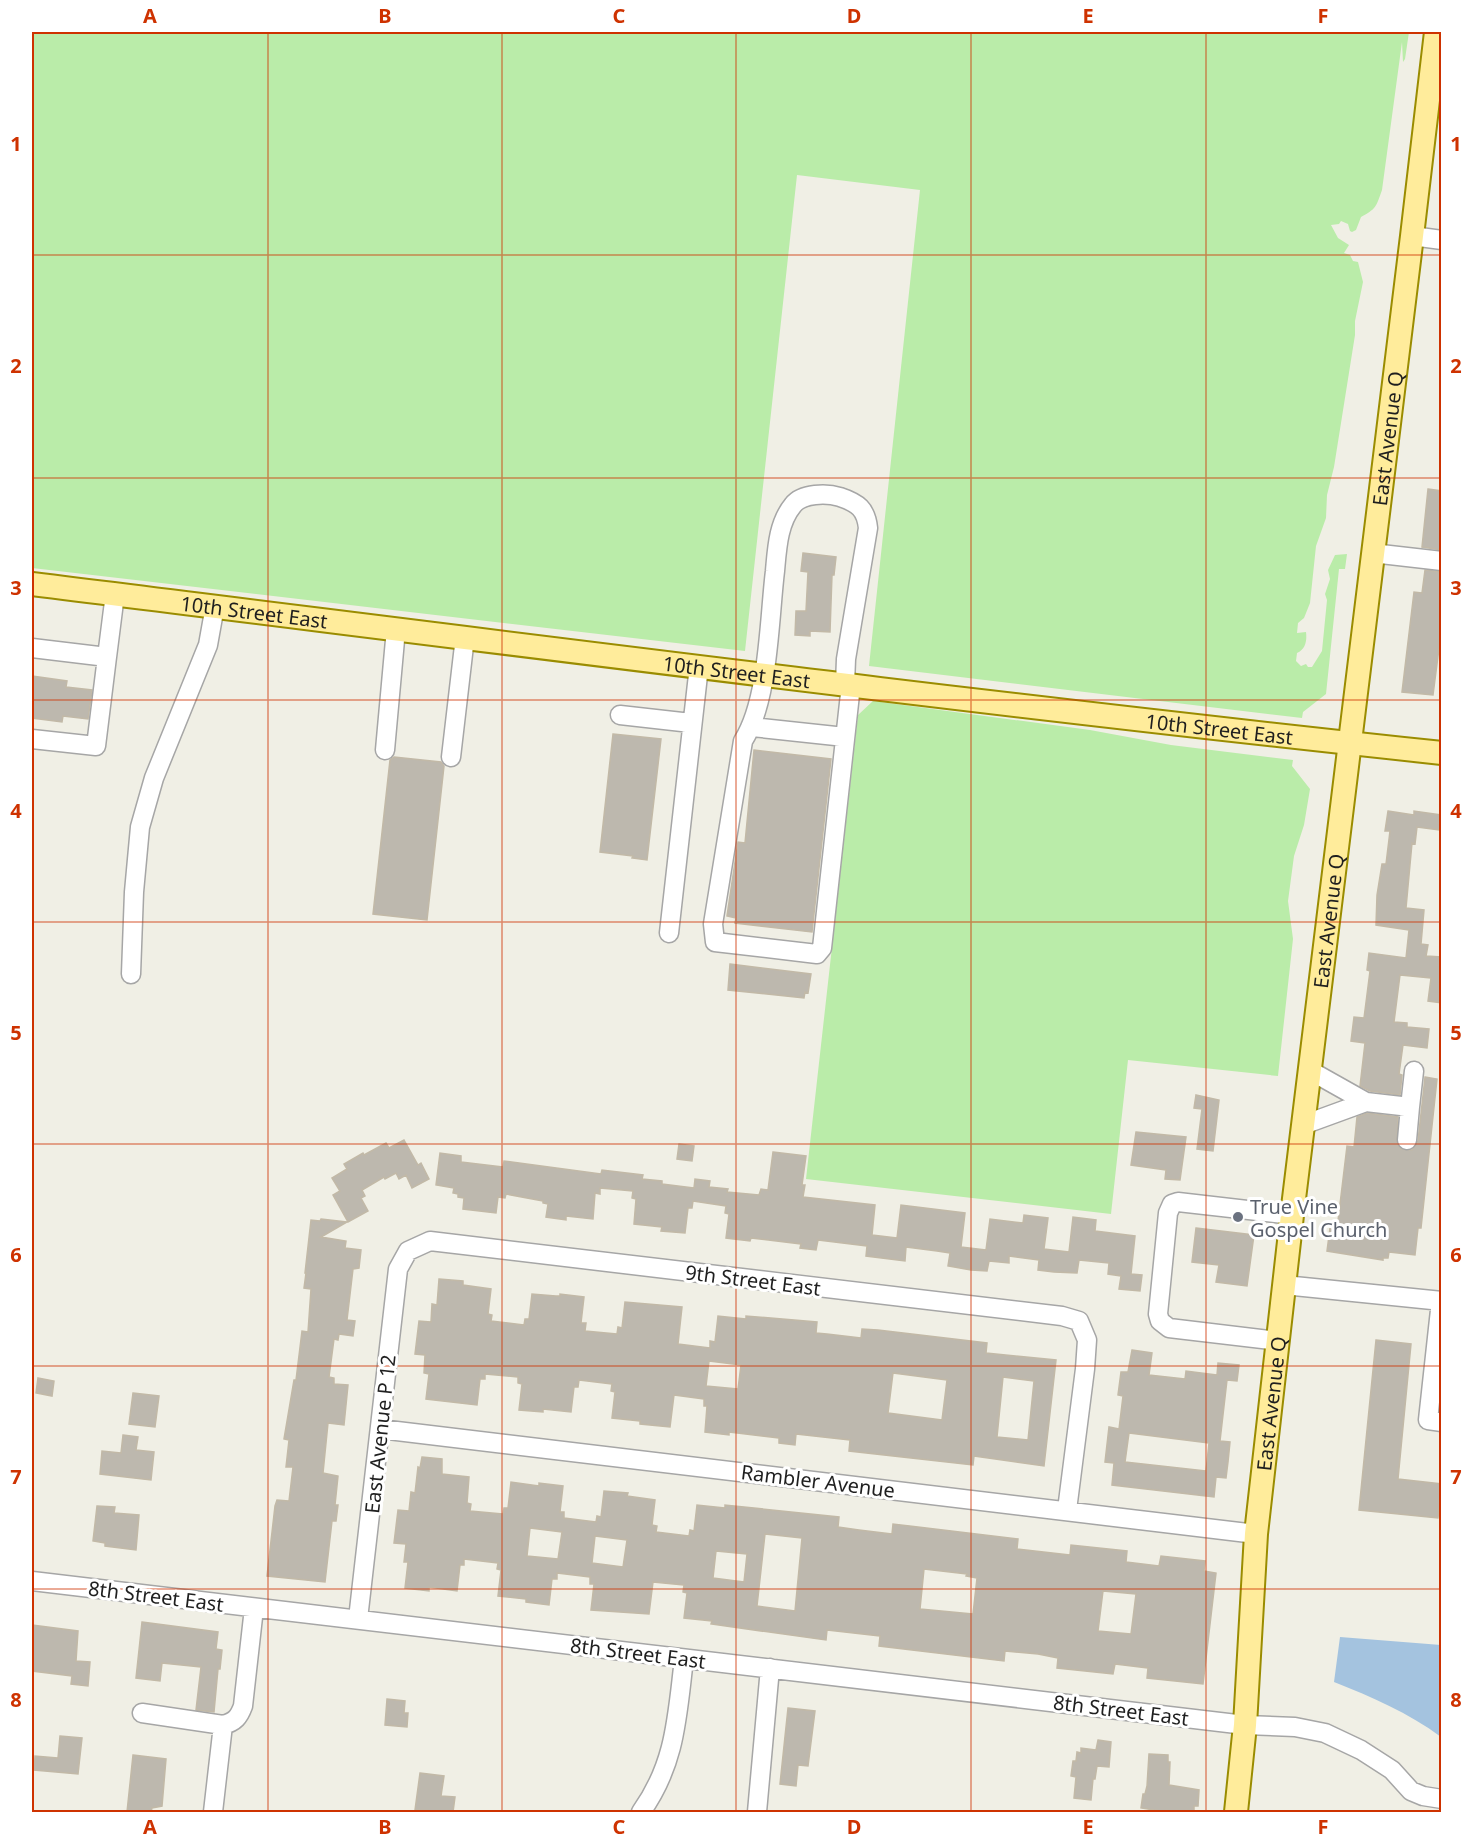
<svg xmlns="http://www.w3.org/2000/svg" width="1473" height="1844" font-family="'Noto Sans',sans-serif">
<rect width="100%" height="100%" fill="#f0efe5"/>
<path fill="#baeca9" d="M32 32H1409L1405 59 1403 62 1402 42 1382 190C1376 207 1376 209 1361 217L1356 230 1352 232 1350 231 1348 224 1341 221 1339 224 1331 225 1338 238 1349 245 1344 253 1350 255 1353 261 1358 262 1363 282 1355 321V335L1334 467 1327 495 1326 518 1316 546 1310 603 1304 618 1298 623 1297 633 1306 632C1307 640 1306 649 1297 653L1296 661 1301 666 1306 664 1308 667H1312L1322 651 1327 600 1325 594 1330 579 1328 570 1335 555 1347 554 1345 569H1339L1326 694 1303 712 1302 718 869 666 920 190 797 175 745 651 32 568Z
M873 701 1090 730 1171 745 1293 760 1292 766 1310 789 1304 825 1294 856 1288 901 1293 939 1278 1076 1128 1060 1111 1214 806 1179 858 715Z"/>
<path fill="#a4c3df" d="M1340 1637 1441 1645V1737C1409 1713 1372 1697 1334 1682Z"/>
<path fill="#bdb8ae" stroke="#c2b9a7" stroke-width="1.5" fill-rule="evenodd" d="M1428 489 1442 491V550L1422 547Z
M803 553 836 557 834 575H832L830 632 810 631V636L795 635 796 611H806L808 572 801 571Z
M1425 570 1442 572V625L1433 695 1402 692 1414 592 1422 593Z
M32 676 67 681 66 687 92 690 88 719 63 716 62 722 32 718Z
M613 734 661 739 647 860 632 858 633 856 600 852Z
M754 750 831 759 812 932 735 923 736 918 727 916 738 842 745 843Z
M394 757 441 762 444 766 427 920 373 914 390 760Z
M1388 811 1414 815V811L1441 815 1439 830 1417 827 1415 844 1412 843 1406 908 1424 910 1421 944 1428 945 1426 956 1442 957V1003L1428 1001 1431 978 1400 975 1394 1022 1407 1023V1027L1429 1029 1427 1048 1403 1045 1399 1074 1402 1075 1400 1095 1370 1091 1360 1086 1365 1043 1351 1041 1354 1017 1364 1018 1370 971 1367 970 1369 953 1406 958 1409 930 1376 925 1377 895 1382 864H1386L1390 831H1385Z
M730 964 811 974 808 993 805 992 804 998 728 990Z
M1425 1077 1437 1079 1421 1228H1418L1415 1255 1389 1252 1388 1258H1383V1260L1327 1251 1330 1228 1337 1229 1347 1146 1354 1147 1357 1117 1367 1113 1398 1117 1397 1144 1401 1149 1412 1150 1418 1141Z
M1196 1095 1219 1100 1213 1151 1197 1149 1202 1109 1194 1108Z
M1136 1132 1186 1137 1180 1180 1165 1179 1166 1170 1131 1165Z
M404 1140 418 1165 421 1163 429 1179 412 1188 406 1175 399 1179 396 1173 385 1179 384 1177 362 1190 365 1196 361 1198 368 1211 348 1222 333 1195 340 1191 332 1178 347 1169 344 1164 363 1153 364 1155 386 1143 389 1148Z
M679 1144 694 1146 692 1161 677 1159Z
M773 1152 806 1156 802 1185H805L803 1197 875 1205 872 1235 897 1238 901 1205 965 1213 961 1247 986 1250 990 1219 1023 1223 1024 1215 1048 1218 1044 1249 1069 1252 1073 1217 1096 1220 1095 1231 1135 1236 1131 1274 1142 1275 1140 1291 1119 1289 1121 1276 1108 1274 1109 1263 1079 1260 1077 1273 1054 1272 1038 1270 1039 1260 1009 1256V1263L989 1261 987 1271 971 1270 948 1266 950 1253 937 1251 906 1247 905 1261 866 1256 867 1246 818 1240 816 1250 800 1248 801 1244 751 1238 750 1241 726 1238 729 1214 725 1213 726 1206 693 1201 692 1208H688L685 1233 661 1231 662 1227 634 1224 636 1199 632 1198 633 1191 600 1188V1194L595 1193 593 1219 566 1216V1220L546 1217 548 1204 543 1203V1201L506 1194 505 1198 498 1197 496 1213 463 1209 464 1198 458 1197V1194L453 1193 454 1188 436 1185 440 1153 461 1156V1162L503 1167 504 1161 601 1174 602 1170 643 1175 642 1179 662 1181V1184L694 1188 695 1179 710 1181 709 1187 728 1189 727 1192 759 1195 761 1189 768 1190Z
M321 1219 347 1222 321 1237 346 1241 345 1248 361 1250 359 1268 353 1269 347 1320 355 1321 353 1336 339 1334 338 1340 334 1339 329 1377 334 1378V1384L348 1385 344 1425 328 1423 323 1473 338 1476 335 1505H338L336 1521H332L325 1582 267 1576 275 1506 277 1500 289 1501 293 1467H286L289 1440 284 1439 294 1380H296L302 1331 308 1332 311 1289 304 1288 306 1273H305L311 1220 320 1221Z
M1196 1228 1254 1235 1247 1286 1216 1282 1219 1265 1192 1262Z
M439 1279 463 1281V1285L491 1289 488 1314 492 1315 491 1321 524 1325 525 1319H529L532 1294 556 1296H560V1294L584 1297 581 1323H586L585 1331 617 1334 618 1327 622 1328 625 1302 682 1307 678 1344 710 1348V1341L715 1342 718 1316 746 1319V1316L817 1322 816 1333 827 1334 861 1338 862 1329 878 1330 987 1343 986 1353 1056 1360 1044 1466 974 1456 973 1465 849 1451 850 1440 796 1434 795 1445 779 1443V1438L729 1432V1435L705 1432 707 1406H704V1399L674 1395 670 1427 640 1424V1421L612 1418 615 1392 611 1391 612 1384 579 1380 578 1387H574L571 1412 543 1409V1412L519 1410 522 1384 518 1383V1377L485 1374V1379H480L477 1405 426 1399 429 1374 424 1373 425 1355 415 1354 419 1321 431 1322 432 1304 437 1305ZM709 1361 741 1365 738 1389 706 1386ZM893 1373 947 1380 942 1420 888 1413ZM1003 1377 1034 1381 1028 1440 997 1437Z
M1376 1340 1411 1344 1398 1479 1442 1484 1438 1518 1359 1510Z
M1132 1350 1152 1353 1149 1375 1185 1379 1186 1371 1217 1375 1218 1363 1239 1365 1237 1381 1227 1380 1220 1441 1230 1442 1228 1462 1226 1478 1216 1477 1214 1497 1112 1485 1114 1463 1105 1462 1109 1427 1119 1429 1123 1396 1118 1395 1121 1372H1128ZM1129 1433 1209 1443 1206 1471 1125 1462Z
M38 1378 54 1381 52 1396 36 1393Z
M133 1393 159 1396 155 1427 129 1424Z
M123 1435 138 1437 136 1450 154 1452 151 1480 100 1474 102 1451 121 1453Z
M422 1457 442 1459V1474L469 1477 467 1503 471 1504 470 1511 503 1514 504 1508H508L511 1482 539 1486V1483L563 1486 560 1512H564V1518L596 1522 597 1516 601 1517 604 1491 628 1493 627 1496 655 1500 652 1525 657 1526 656 1532 689 1536 690 1530 694 1531 697 1505 725 1508V1505L839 1517 838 1527 859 1530 892 1534 893 1524 1018 1539 1017 1549 1070 1555 1071 1545 1127 1551 1126 1562 1159 1566 1161 1556 1205 1561 1204 1571 1216 1573 1203 1684 1147 1678 1148 1668 1115 1664 1113 1674 1057 1668 1058 1658 1038 1654 1005 1651 1004 1661 879 1646 880 1636 827 1630 826 1640 711 1624 712 1621 684 1618 687 1593 683 1592 684 1585 653 1582 649 1614 591 1610 594 1584H590V1577L557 1573V1579H552L549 1605 526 1602V1599L498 1596 501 1570 497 1569 498 1563 464 1559V1565H460L457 1591 429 1587V1591L405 1588 408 1562H404L406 1544 394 1543 398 1510 409 1511 411 1492 415 1493 418 1467 420 1468ZM530 1528 562 1532 558 1559 527 1556ZM765 1534 802 1538 795 1611 757 1606ZM595 1536 627 1540 623 1567 592 1563ZM716 1551 747 1554 744 1582 713 1578ZM924 1569 967 1574 966 1576 977 1578 973 1614 920 1609ZM1103 1591 1136 1594 1131 1634 1098 1631Z
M97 1506 115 1507 114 1513 139 1515 136 1550 105 1546V1543L93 1541Z
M142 1622 218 1632 216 1649 222 1650 220 1669H218L214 1712 196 1710 201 1667 162 1663 160 1681 136 1678Z
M32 1625 78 1631 76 1661 90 1662 88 1686 71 1684 72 1676 32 1671Z
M387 1699 405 1701 404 1713H408L407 1727 385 1725Z
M788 1708 815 1711 808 1766 798 1765 796 1786 780 1784Z
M60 1736 82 1738 78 1774 34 1770 35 1756 58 1758Z
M1098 1740 1111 1742 1109 1767 1097 1766 1095 1779H1093L1091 1800 1074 1798 1076 1777 1071 1776 1073 1761H1076L1077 1752 1081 1753V1748L1096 1750Z
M1149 1754 1168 1755V1762H1170L1169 1785 1199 1790 1198 1806H1194V1812H1166L1141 1808 1143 1794H1145L1147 1786Z
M133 1755 166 1759 162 1806 152 1808 151 1812H127Z
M420 1773 444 1776 441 1796 455 1797 453 1812 415 1810Z"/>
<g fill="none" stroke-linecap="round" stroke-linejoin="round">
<defs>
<path id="minor" d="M1412 236 1442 240
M1372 553 1442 561
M32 648 107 657 115 594
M845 684 846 659 868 528C866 509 858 503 840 497 827 493 802 493 793 505 778 523 777 549 775 571 769 620 769 700 743 741L713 924 715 942 817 954 822 948 851 685
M620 715 691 723
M752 727 845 737
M32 739 96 746 107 657
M385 750 396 629
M451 757 465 637
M669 933 699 666
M131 974 134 892 140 827 154 778 208 645 215 606
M1366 1102 1410 1107 1414 1071
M1303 1125 1366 1102 1309 1070
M1407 1140 1410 1107
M1284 1285 1442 1301
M1441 1301 1428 1420 1442 1422
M1278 1341 1169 1328 1160 1321 1158 1314 1168 1213 1172 1204 1178 1202 1292 1215
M380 1429 1256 1534
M32 1581 1245 1725 1295 1727 1325 1733 1361 1750 1392 1770 1411 1791 1423 1796 1442 1799
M358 1619 398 1269 408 1251 430 1241 1062 1316 1079 1321 1087 1340 1085 1369 1067 1510
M142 1713 223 1725C235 1722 239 1717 243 1706L254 1608
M213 1812 223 1725
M641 1812C676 1763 677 1716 684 1659
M757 1812 770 1668"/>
<g id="major">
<path id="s1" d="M32 584C501 642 971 703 1442 753"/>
<path id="s2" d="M1236 1812 1245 1725 1256 1534 1292 1215 1412 236 1436 32"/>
</g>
</defs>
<use href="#minor" stroke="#a6a6a6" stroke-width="21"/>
<use href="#major" stroke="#9a8c00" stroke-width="26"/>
<use href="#minor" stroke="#fff" stroke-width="18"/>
<use href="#major" stroke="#ffec9b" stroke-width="22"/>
</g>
<path fill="none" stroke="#ce3200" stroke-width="1.5" stroke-opacity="0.55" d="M268 32V1812M502 32V1812M736 32V1812M971 32V1812M1206 32V1812M32 255H1442M32 478H1442M32 700H1442M32 922H1442M32 1144H1442M32 1366H1442M32 1589H1442"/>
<circle fill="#6b7280" stroke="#fff" stroke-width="2" cx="1238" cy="1217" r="6"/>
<g text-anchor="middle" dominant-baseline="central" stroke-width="6" stroke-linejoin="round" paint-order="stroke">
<g font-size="20" fill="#1f1f1f" stroke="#fff">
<text stroke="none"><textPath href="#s2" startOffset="1382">East Avenue Q</textPath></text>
<text stroke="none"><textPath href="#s1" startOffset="224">10th Street East</textPath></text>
<text stroke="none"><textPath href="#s1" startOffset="710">10th Street East</textPath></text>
<text stroke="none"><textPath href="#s1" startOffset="1196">10th Street East</textPath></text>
<text stroke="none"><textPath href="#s2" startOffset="896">East Avenue Q</textPath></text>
<text transform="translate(753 1280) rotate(7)">9th Street East</text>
<text stroke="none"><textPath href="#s2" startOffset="410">East Avenue Q</textPath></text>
<text transform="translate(380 1434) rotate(-84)">East Avenue P 12</text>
<text transform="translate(818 1481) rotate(7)">Rambler Avenue</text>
<text transform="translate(156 1596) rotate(7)">8th Street East</text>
<text transform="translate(638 1653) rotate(7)">8th Street East</text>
<text transform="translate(1121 1710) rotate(7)">8th Street East</text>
</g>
<g font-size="20" fill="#5b616d" stroke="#fff" text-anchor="start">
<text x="1250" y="1206">True Vine<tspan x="1250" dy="23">Gospel Church</tspan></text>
</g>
</g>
<rect width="1473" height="1844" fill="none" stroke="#ffffff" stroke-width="66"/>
<rect x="33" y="33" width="1407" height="1778" fill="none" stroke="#ce3200" stroke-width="2"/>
<g font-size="20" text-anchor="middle" font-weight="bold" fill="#ce3200">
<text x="150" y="23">A</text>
<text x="385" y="23">B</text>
<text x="619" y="23">C</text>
<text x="854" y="23">D</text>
<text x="1088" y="23">E</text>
<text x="1323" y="23">F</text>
<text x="16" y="151">1</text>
<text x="1456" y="151">1</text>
<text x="16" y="373">2</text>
<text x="1456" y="373">2</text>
<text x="16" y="595">3</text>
<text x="1456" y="595">3</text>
<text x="16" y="818">4</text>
<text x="1456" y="818">4</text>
<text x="16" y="1040">5</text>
<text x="1456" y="1040">5</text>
<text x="16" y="1262">6</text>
<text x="1456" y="1262">6</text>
<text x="16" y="1484">7</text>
<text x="1456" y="1484">7</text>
<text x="16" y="1707">8</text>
<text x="1456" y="1707">8</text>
<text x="150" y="1834">A</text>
<text x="385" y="1834">B</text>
<text x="619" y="1834">C</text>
<text x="854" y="1834">D</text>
<text x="1088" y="1834">E</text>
<text x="1323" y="1834">F</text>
</g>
</svg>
